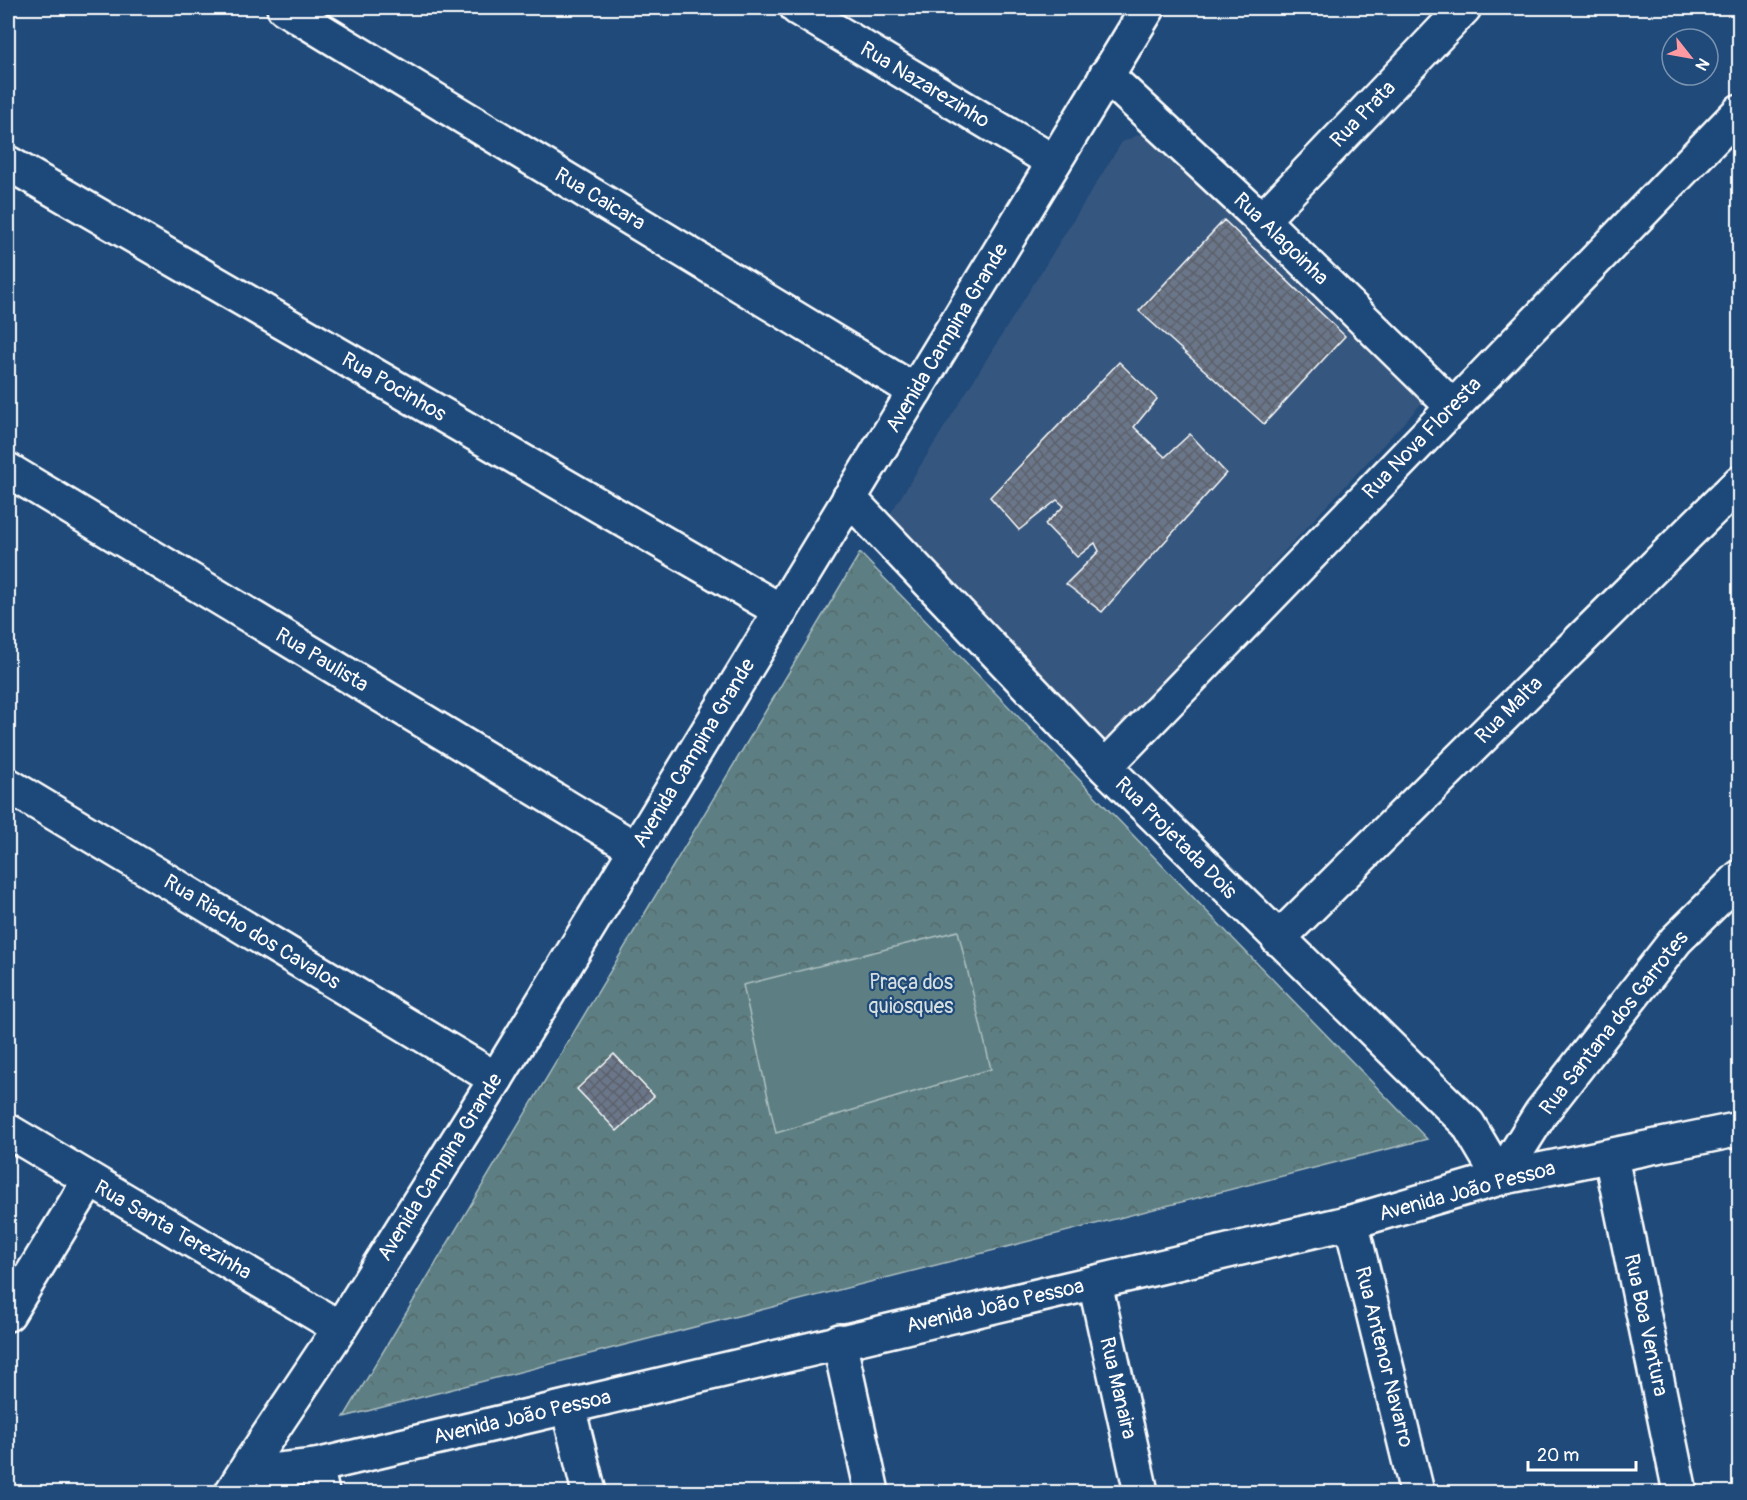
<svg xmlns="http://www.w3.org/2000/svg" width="1747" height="1500" font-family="Pangolin,sans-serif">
<defs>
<pattern id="forest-crowns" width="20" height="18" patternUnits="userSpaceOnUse" patternTransform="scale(1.5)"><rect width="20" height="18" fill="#5d7f83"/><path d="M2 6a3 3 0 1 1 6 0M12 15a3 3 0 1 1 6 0" fill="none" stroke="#55686a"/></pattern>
<pattern id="building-cross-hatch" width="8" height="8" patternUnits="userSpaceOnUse" patternTransform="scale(1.5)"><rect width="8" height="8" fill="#6a7689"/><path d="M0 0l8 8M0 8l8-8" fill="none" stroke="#5b616a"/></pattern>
</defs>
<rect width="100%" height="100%" fill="#1f4a7a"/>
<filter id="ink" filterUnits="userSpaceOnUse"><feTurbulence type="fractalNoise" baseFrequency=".0167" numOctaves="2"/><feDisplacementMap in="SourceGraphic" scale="12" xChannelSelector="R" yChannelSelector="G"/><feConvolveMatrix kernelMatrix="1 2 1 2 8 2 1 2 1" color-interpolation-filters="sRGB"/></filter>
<g filter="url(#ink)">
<path fill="#36577e" d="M1150 130 1422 403 1102 748 889 516 1122 142Z"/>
<path fill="url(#forest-crowns)" stroke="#aebfc1" stroke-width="1.5" d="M860 553 1427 1139 344 1417Z"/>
<path fill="#5d7f83" stroke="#aebfc1" stroke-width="1.5" d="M958 931 991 1069 776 1133 743 985Z"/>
<path fill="url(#building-cross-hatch)" stroke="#fff" stroke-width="1.5" d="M1224 220 1345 336 1264 424 1139 311Z
M1119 362 1157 399 1134 427 1165 457 1190 434 1226 473 1102 612 1066 584 1099 551 1095 543 1077 557 1045 524 1064 506 1057 500 1019 530 990 497Z
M614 1054 654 1096 617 1131 577 1089Z"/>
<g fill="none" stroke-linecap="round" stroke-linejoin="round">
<defs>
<path id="minor" d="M284 8 915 391
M797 8 1054 162
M1106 75 1262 220 1452 406
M8 163 781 611
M1262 220 1464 8
M8 470 636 849
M849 498 1105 767 1468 1124 1500 1178 1541 1113 1676 940 1740 877
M1105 767 1740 111
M8 785 496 1079
M1278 939 1740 482
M1611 1157 1680 1492
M1351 1222 1417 1492
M1095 1283 1141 1492
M8 1314 89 1181
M839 1341 872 1492
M568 1407 589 1492
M316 1466 322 1492
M232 1492 252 1460"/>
<path id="tertiary" d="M1148 8 496 1079 340 1328 252 1460 269 1471 316 1466 1351 1222 1500 1178 1740 1129
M8 1131 340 1328"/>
</defs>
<use href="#minor" stroke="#fff" stroke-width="38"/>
<use href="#tertiary" stroke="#fff" stroke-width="38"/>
<use href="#minor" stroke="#1f4a7a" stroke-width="33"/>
<use href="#tertiary" stroke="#1f4a7a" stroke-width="33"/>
</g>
</g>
<g text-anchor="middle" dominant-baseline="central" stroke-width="4.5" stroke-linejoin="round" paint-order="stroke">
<g font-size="21" fill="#fff" stroke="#1f4a7a">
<text transform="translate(925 85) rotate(31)">Rua Nazarezinho</text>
<text transform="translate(1363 114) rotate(-46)">Rua Prata</text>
<text transform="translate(600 199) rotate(31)">Rua Caicara</text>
<text transform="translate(1281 239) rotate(44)">Rua Alagoinha</text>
<text transform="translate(947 338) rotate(-59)">Avenida Campina Grande</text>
<text transform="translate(394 387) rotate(30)">Rua Pocinhos</text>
<text transform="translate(1422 438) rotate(-46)">Rua Nova Floresta</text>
<text transform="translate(322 660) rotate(31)">Rua Paulista</text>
<text transform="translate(1509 710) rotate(-45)">Rua Malta</text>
<text transform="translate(694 753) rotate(-59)">Avenida Campina Grande</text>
<text transform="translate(1176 838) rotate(45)">Rua Projetada Dois</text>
<text transform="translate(252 932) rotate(31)">Rua Riacho dos Cavalos</text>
<text transform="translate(1614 1023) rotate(-52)">Rua Santana dos Garrotes</text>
<text transform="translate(440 1167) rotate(-58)">Avenida Campina Grande</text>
<text transform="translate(1467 1191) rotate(-15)">Avenida João Pessoa</text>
<text transform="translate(173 1230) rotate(30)">Rua Santa Terezinha</text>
<text transform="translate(995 1306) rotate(-13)">Avenida João Pessoa</text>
<text transform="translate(1646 1325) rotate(78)">Rua Boa Ventura</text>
<text transform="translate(1384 1357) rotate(76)">Rua Antenor Navarro</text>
<text transform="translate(1118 1388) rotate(77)">Rua Manaira</text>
<text transform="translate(522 1417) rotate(-13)">Avenida João Pessoa</text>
</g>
<g font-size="21" fill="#d6dfe0" stroke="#1f4a7a">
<text x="911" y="982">Praça dos<tspan x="911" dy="24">quiosques</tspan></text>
</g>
</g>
<rect width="1747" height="1500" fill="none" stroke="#1f4a7a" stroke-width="30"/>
<rect x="15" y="15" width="1717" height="1470" fill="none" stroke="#fff" stroke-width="2" filter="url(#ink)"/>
<g transform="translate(1690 57) rotate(121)"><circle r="28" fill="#1f4a7a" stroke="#7992af" stroke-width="1.5"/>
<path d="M0-4.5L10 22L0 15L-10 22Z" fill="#ff9aa2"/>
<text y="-9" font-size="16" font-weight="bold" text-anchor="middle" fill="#ffffff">N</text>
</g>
<path d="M1528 1461v9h108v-9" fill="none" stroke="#ffffff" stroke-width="3"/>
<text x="1537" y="1461" font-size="18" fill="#ffffff" stroke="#1f4a7a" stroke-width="4.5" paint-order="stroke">20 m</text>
</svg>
